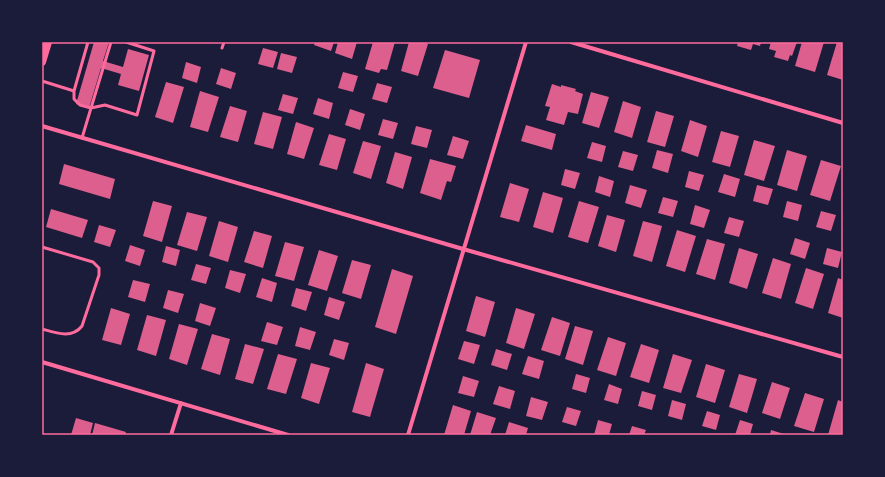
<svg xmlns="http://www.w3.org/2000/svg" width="885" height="477" font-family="'Roboto Condensed',sans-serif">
<rect width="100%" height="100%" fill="#1b1b3a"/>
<path fill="#dd5f8e" d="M94 42H109L103 61 123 67 128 49 149 55 139 91 118 85 121 74 101 68 89 108 76 104Z
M315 42H334L331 51 314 45Z
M338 42H357L352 59 335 53Z
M373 42H395L387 70 381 69 379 73 365 69Z
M409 42H422L428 44 418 76 401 71Z
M738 42H761L760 46 753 44 751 50 737 46Z
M771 42H797L792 56 790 55 788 61 774 57 776 51 769 49Z
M802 42H824L815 72 795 66Z
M837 42H843V80L827 75Z
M263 48 278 52 273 68 258 64Z
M445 50 480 60 469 98 433 88Z
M281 53 297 57 292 73 277 69Z
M186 62 201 67 197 83 182 78Z
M221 68 236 73 231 89 216 84Z
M343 72 358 76 353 92 338 88Z
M166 82 184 87 173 123 155 117Z
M377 83 392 87 387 103 372 99Z
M552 84 561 87V85L576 89 575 91 583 94 578 114 568 112 564 125 546 120 550 107 545 106Z
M200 91 219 97 208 132 190 127Z
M591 92 609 97 599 128 582 123Z
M283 94 298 98 293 114 278 110Z
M318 98 333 103 329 119 313 114Z
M623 101 641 107 632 138 614 132Z
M230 106 247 111 238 142 220 137Z
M350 109 365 114 360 130 345 125Z
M656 111 674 116 665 147 647 142Z
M263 112 282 117 273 149 254 144Z
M383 119 398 123 393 139 378 135Z
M690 120 707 126 698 157 681 151Z
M296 122 314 128 304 159 287 154Z
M526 125 556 134 552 150 521 141Z
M416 126 432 130 427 148 411 144Z
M721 131 739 136 730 167 712 162Z
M329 134 346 139 337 170 319 165Z
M453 136 469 141 463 159 447 155Z
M754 140 775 146 764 181 744 175Z
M363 141 381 146 371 179 353 173Z
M592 142 606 146 602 162 587 158Z
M657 150 673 154 668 173 652 168Z
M787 150 807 156 797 191 777 185Z
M623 151 638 155 633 171 618 167Z
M395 152 412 157 403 189 386 183Z
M430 159 456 166 451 182 447 181 441 200 420 193Z
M821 160 841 166 830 201 810 195Z
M64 164 115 179 110 199 59 184Z
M565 169 580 173 575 189 561 185Z
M689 171 704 175 699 191 685 187Z
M724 174 740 179 735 197 718 192Z
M599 176 614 181 610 197 595 192Z
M510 183 529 189 519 222 500 217Z
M630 185 647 190 641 208 625 203Z
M757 185 773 189 768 205 753 201Z
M543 192 563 198 553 233 533 227Z
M663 197 678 201 673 217 658 213Z
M153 201 172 206 162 242 143 236Z
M579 201 599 207 588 243 568 237Z
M787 201 802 205 798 221 783 217Z
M695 205 710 210 704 228 690 224Z
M51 209 88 220 82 238 46 227Z
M821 211 836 215 831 231 816 227Z
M187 212 207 217 197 251 177 245Z
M607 215 625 220 616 252 598 246Z
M729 217 744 221 739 237 724 233Z
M219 221 238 227 228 262 209 256Z
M643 221 662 226 652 262 633 256Z
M99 225 116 230 110 247 94 242Z
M677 230 696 236 685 272 666 266Z
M254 231 272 236 263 268 244 262Z
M795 238 810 243 805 259 790 254Z
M707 239 725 244 715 280 696 274Z
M285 242 304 247 294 281 275 276Z
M130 245 145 250 140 266 125 261Z
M166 246 180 250 176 266 162 262Z
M739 248 758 254 747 289 729 283Z
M827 248 842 252 838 268 823 264Z
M319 250 338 256 327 291 308 285Z
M773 258 791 264 781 299 762 293Z
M352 260 371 265 361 299 342 293Z
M196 264 211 268 206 284 191 280Z
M806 268 824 274 813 309 795 303Z
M392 269 413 276 396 334 375 327Z
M230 270 246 274 240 293 225 288Z
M262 278 277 283 272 302 256 297Z
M838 278 843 280V318L828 313Z
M133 280 150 284 145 302 128 297Z
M296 288 312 292 306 311 291 306Z
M168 290 184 294 178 313 163 308Z
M476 296 495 302 485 337 466 331Z
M329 297 345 302 339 320 324 315Z
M200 303 216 308 210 326 195 321Z
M111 308 130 314 121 345 102 340Z
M516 308 535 314 524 349 506 343Z
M147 315 166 320 156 356 137 350Z
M552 317 570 323 560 356 541 350Z
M267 322 283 327 277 345 261 341Z
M179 324 198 329 187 365 169 359Z
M575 326 593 331 583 365 565 359Z
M300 327 316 332 310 350 295 346Z
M212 334 230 339 220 375 201 369Z
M608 337 626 343 616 376 597 370Z
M334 339 349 343 344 360 329 355Z
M464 341 480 345 474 364 458 359Z
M245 344 264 349 253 384 235 379Z
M641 344 659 350 649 383 630 377Z
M496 349 512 354 507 370 491 365Z
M278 354 297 359 286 394 267 389Z
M673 354 692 360 681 393 663 388Z
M528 356 544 361 539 379 522 374Z
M311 363 330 368 319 404 301 398Z
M366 363 384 369 370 417 352 412Z
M706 364 725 370 715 403 696 397Z
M576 374 590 378 586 393 572 389Z
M739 374 757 379 747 413 729 407Z
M463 376 479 381 474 397 458 393Z
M772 382 790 388 780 419 762 413Z
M609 384 622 389 618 404 604 400Z
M499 386 515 391 510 409 493 404Z
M642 391 656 395 652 410 638 406Z
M805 393 824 399 814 432 794 426Z
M531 397 548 402 542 420 526 416Z
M672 400 686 404 682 420 668 416Z
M838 400 843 402V435H828Z
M453 405 471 411 464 435H444Z
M567 407 581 411 576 426 562 422Z
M707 411 720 415 716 430 702 426Z
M477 412 496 418 490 435H470Z
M76 418 93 423 90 435H71Z
M598 420 612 424 609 435H594Z
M740 420 753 424 750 435H735Z
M509 422 528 428 526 435H505Z
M95 423 126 432 125 435H92Z
M632 426 646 430 644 435H629Z
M771 430 787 435H770Z"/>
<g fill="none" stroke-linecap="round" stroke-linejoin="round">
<path stroke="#ff6b9d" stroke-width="3" d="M88 42 74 91V99L80 105 91 108 111 42
M222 48 224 42
M42 81 74 91
M82 138 91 108 105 105 137 115 154 51 126 42
M42 247 93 262 99 268V275L82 326C72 339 56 333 42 329"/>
<path stroke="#ff6b9d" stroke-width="4" d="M571 42 843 123
M42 126 463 249 843 357
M42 362 288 435
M171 435 181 403
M408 435 526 42"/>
<path stroke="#ff6b9d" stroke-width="8" d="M42 62 48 42"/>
</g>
<rect width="885" height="477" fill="none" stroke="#1b1b3a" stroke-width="86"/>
<rect x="43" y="43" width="799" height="391" fill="none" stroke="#ff6b9d" stroke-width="1.5"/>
</svg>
